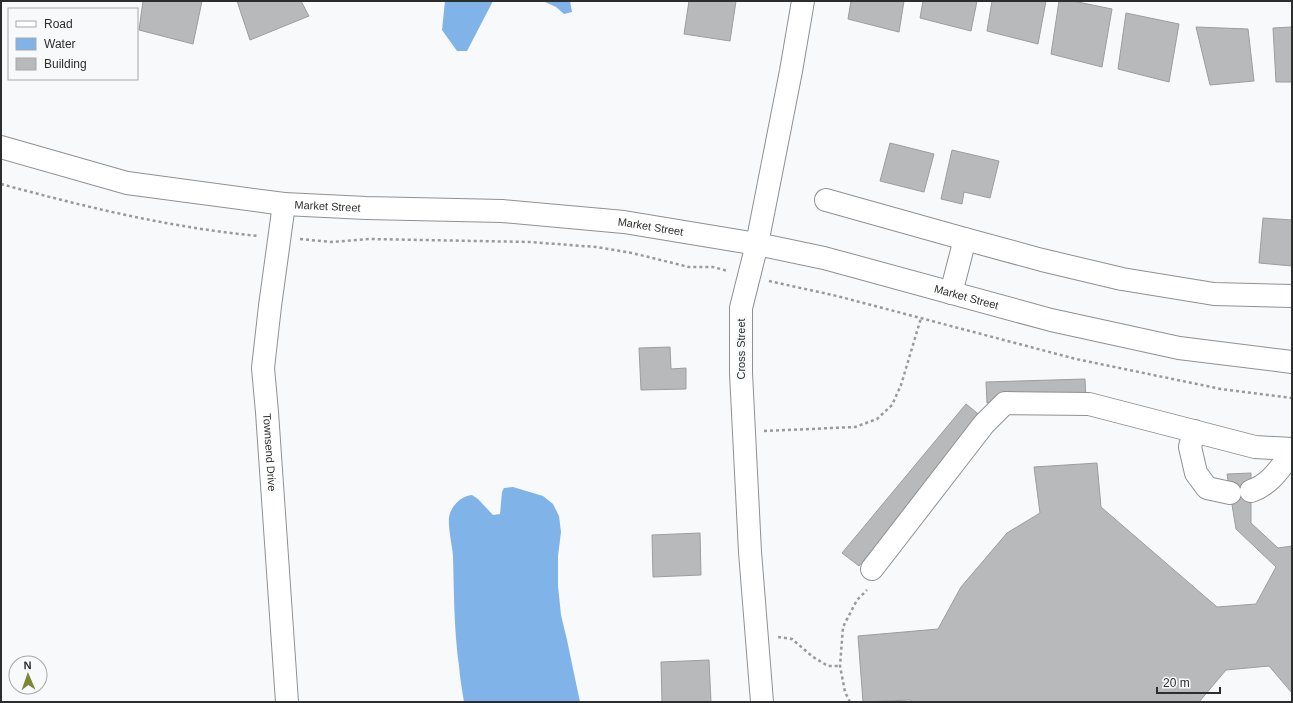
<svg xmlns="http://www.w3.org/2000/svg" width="1293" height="703" font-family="Arial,sans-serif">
<rect width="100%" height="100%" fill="#f7f9fa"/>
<path fill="#80b4e8" d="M445 1H493L467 51H457L442 30Z
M543 1H570L572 12 564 14 556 7Z
M513 487 543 496 553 504 559 516 561 532 558 556V586L561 615 567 640 580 702H464C462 690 460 678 459 666 454 630 454 593 453 556 452 544 448 529 449 517 451 506 461 496 472 495L478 499 493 515 500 514 502 492 504 488Z"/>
<path fill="#b8b9bb" stroke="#9c9d9f" d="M143 1H202L193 44 139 30Z
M237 1H301L309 16 250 40Z
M689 1H736L730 41 684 34Z
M851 1H904L899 32 848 19Z
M923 1H977L971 31 920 18Z
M992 1H1046L1038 44 987 31Z
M1059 1H1073L1112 9 1102 67 1051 54Z
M1126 13 1179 24 1169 82 1118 69Z
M1196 27 1248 29 1254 81 1210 85Z
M1292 27V82H1276L1273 28Z
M890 143 934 154 924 192 880 181Z
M952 150 999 161 990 198 964 192 962 204 941 199Z
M1263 218 1292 220V266L1259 263Z
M670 347 671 369 686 368V389L641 390 639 348Z
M1085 379 1086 400 987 403 986 382Z
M966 404 982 417 859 566 842 553Z
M1097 463 1101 507 1217 607 1256 604 1276 567 1236 529 1227 474 1251 473V523L1278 548 1292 546V693L1269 666 1226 670 1199 702H914L910 700 863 702 858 636 938 629 961 587 1007 533 1040 513 1034 467Z
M700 533 701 575 653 577 652 535Z
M709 660 711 702H662L661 662Z"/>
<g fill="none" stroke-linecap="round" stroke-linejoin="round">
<defs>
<g id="minor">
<path id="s1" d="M1 147 127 183 284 204 366 208 502 211 624 222 757 244 824 258 1051 320 1179 348 1292 362"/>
<path d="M826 200 965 239 1042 260 1122 279 1214 294 1292 296"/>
<path id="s2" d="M284 204 270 306 263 368 267 412 287 702"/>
<path d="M951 293 965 239"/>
<path d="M1194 431 1190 447 1196 473 1207 488 1230 493"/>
<path d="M1251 491C1271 484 1279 469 1292 453"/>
<path d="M872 569 984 424 1005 403 1089 404 1255 447 1292 449"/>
<path d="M762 702 750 552 741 373V308L757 244 791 71 803 1"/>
</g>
</defs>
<use href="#minor" stroke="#8f9092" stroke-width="24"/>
<path stroke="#999a9b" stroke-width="2.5" stroke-dasharray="3 3" stroke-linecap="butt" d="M1 184C85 207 172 228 259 236
M300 239 331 242 370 239 530 242 596 247 632 253 689 267H713L728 271
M769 281 837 296 1076 359 1221 389 1292 398
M764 431 855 427 877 419 892 405 901 385 921 318
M778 637 792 639 813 657 828 666H840
M850 702 845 692 840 666 843 627 857 600 867 590"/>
<use href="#minor" stroke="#fff" stroke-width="22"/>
</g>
<g text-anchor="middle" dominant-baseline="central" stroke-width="4" stroke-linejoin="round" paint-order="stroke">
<g font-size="11" fill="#2c2d2d" stroke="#f7f9fa">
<text stroke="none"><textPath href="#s1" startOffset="333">Market Street</textPath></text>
<text stroke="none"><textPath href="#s1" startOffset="657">Market Street</textPath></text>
<text stroke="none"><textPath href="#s1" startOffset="981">Market Street</textPath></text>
<text transform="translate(741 349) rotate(-90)">Cross Street</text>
<text stroke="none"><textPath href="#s2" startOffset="250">Townsend Drive</textPath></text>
</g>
</g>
<rect width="1293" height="703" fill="none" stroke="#2c2d2d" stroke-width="4"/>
<rect x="8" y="8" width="130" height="72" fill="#f7f9fa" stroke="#a6a7a8"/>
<rect x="16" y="21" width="20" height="6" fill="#ffffff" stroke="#a6a7a8"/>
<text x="44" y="28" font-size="12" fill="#2c2d2d">Road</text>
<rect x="16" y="38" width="20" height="12" fill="#80b4e8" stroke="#a6a7a8"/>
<text x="44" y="48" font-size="12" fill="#2c2d2d">Water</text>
<rect x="16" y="58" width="20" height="12" fill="#b8b9bb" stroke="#a6a7a8"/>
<text x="44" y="68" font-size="12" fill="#2c2d2d">Building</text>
<g transform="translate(28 675) rotate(358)"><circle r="19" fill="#f7f9fa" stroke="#a6a7a8"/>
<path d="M0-3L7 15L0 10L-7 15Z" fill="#7c8633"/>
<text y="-6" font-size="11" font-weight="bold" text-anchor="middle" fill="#2c2d2d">N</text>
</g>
<path d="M1157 687v6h63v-6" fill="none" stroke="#2c2d2d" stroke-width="2"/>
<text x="1163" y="687" font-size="12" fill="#2c2d2d" stroke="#f7f9fa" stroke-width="3" paint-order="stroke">20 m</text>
</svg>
